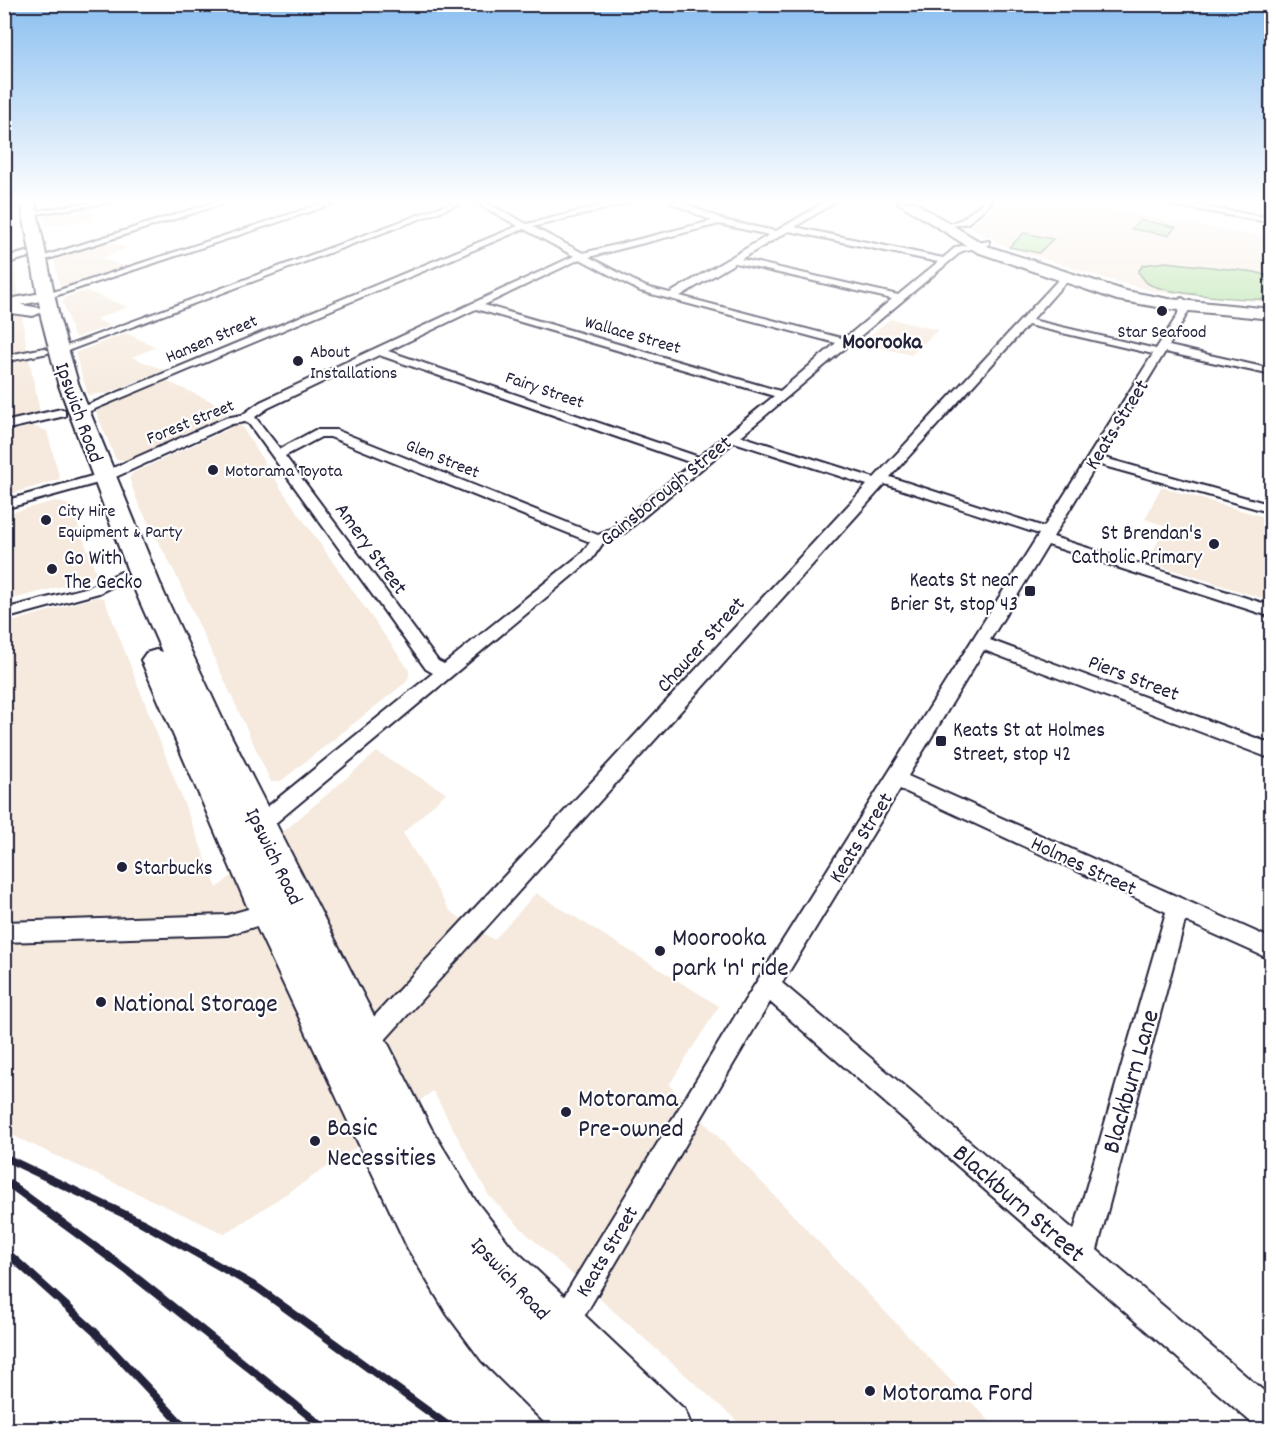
<svg xmlns="http://www.w3.org/2000/svg" width="1276" height="1434" viewBox="0 0 1276 1434" font-family="Dekko,sans-serif">
<style>
.built{fill:#f6eade}
.green{fill:#afdf9f;stroke:#68806d;stroke-width:1.5}
.lines{fill:none;stroke-linecap:round;stroke-linejoin:round}
.street-casing{stroke:#22223b;stroke-width:4}
.secondary-casing{stroke:#22223b;stroke-width:4}
.highway-casing{stroke:#22223b;stroke-width:4}
.street{fill:#fff;fill-rule:evenodd}
.secondary{fill:#fff;fill-rule:evenodd}
.highway{fill:#fff;fill-rule:evenodd}
.rail{stroke:#22223b;stroke-width:8}
.poi-dot{fill:#22223b;stroke:#fff;stroke-width:2}
.labels{text-anchor:middle;stroke-width:4.5;stroke-linejoin:round;paint-order:stroke}
.far-poi-label{font-size:18px;fill:#22223b;stroke:#fff;text-anchor:start}
.far-street-label{font-size:18px;fill:#22223b;stroke:#fff}
.street-label{font-size:21px;fill:#22223b;stroke:#fff}
.poi-label{font-size:21px;fill:#22223b;stroke:#fff;text-anchor:start}
.far-district-label{font-size:22px;font-weight:bold;fill:#22223b;stroke:#fff}
.near-poi-label{font-size:26px;fill:#22223b;stroke:#fff;text-anchor:start}
.near-street-label{font-size:26px;fill:#22223b;stroke:#fff}
</style>
<rect width="100%" height="100%" fill="#fff"/>
<filter id="ink" filterUnits="userSpaceOnUse"><feTurbulence type="fractalNoise" baseFrequency=".0167" numOctaves="2"/><feDisplacementMap in="SourceGraphic" scale="12" xChannelSelector="R" yChannelSelector="G"/><feConvolveMatrix kernelMatrix="1 2 1 2 8 2 1 2 1" color-interpolation-filters="sRGB"/></filter>
<g filter="url(#ink)">
<path class="built" d="M 1001,202 L 1062,202 L 1271,238 L 1271,303 L 1157,292 L 1110,280 L 1005,246 L 970,227 Z
M 90,208 L 95,220 L 46,226 L 43,214 Z
M 108,242 L 127,248 L 101,258 L 126,267 L 60,287 L 54,259 Z
M 14,262 L 19,296 L 5,300 L 5,263 Z
M 86,291 L 128,307 L 96,319 L 110,326 L 77,337 L 74,337 L 63,303 L 66,297 Z
M 5,311 L 22,316 L 27,352 L 5,356 Z
M 890,319 L 938,330 L 911,355 L 861,343 Z
M 126,333 L 156,347 L 132,357 L 164,370 L 108,393 L 88,395 L 75,353 Z
M 29,359 L 40,412 L 5,420 L 5,363 Z
M 164,380 L 233,411 L 126,460 L 116,460 L 96,412 L 103,406 Z
M 240,424 L 282,490 L 409,670 L 409,677 L 405,683 L 281,781 L 271,782 L 175,573 L 138,503 L 129,478 L 133,473 L 229,429 L 233,425 Z
M 33,426 L 47,431 L 60,479 L 5,496 L 5,433 Z
M 1161,487 L 1271,519 L 1271,601 L 1148,562 L 1165,526 L 1145,519 Z
M 55,501 L 70,505 L 96,572 L 90,579 L 5,601 L 5,514 Z
M 96,597 L 104,598 L 217,888 L 377,752 L 446,793 L 403,833 L 450,911 L 494,940 L 536,893 L 719,1006 L 669,1085 L 997,1429 L 746,1429 L 528,1235 L 489,1196 L 433,1091 L 344,1156 L 225,1234 L 5,1132 L 4,627 L 8,623 Z"/>
<path class="green" d="M 1140,220 L 1176,227 L 1168,235 L 1131,229 Z
M 1024,233 L 1053,239 L 1039,253 L 1009,247 Z
M 1166,262 L 1255,272 L 1271,277 L 1271,299 C 1248,300 1166,295 1147,283 C 1144,280 1141,275 1138,272 L 1143,265 Z"/>
<g class="lines">
<g class="street-casing">
<path id="street" d="M 91,202 L 113,202 L 30,215 L 26,213 Z
M 215,202 L 228,202 L 42,261 L 35,259 Z
M 327,202 L 339,202 L 49,298 L 41,296 Z
M 453,202 L 465,202 L 62,353 L 58,354 L 53,351 Z
M 475,202 L 485,202 L 527,224 L 617,202 L 632,202 L 533,227 L 583,253 L 712,221 L 670,202 L 681,202 L 727,221 L 776,231 L 825,202 L 835,202 L 795,227 L 943,258 L 956,247 L 989,241 L 989,245 L 962,251 L 858,338 L 847,343 L 844,349 L 741,436 L 874,478 L 1057,281 L 1066,276 L 1074,278 L 1063,285 L 1032,320 L 1156,349 L 1177,316 L 1179,310 L 1177,301 L 1182,298 L 1187,301 L 1189,310 L 1169,346 L 1272,369 L 1272,375 L 1165,352 L 1101,457 L 1272,505 L 1272,513 L 1097,464 L 1053,537 L 1272,606 L 1272,617 L 1048,545 L 990,640 L 1272,744 L 1272,759 L 984,650 L 908,776 L 1272,939 L 1272,960 L 1185,921 L 1097,1250 L 1272,1398 L 1272,1430 L 1260,1430 L 770,1002 L 572,1337 L 561,1341 L 550,1337 L 546,1326 L 742,1005 L 1039,534 L 885,484 L 375,1051 L 366,1055 L 357,1051 L 354,1043 L 357,1035 L 867,485 L 734,442 L 622,535 L 603,543 L 592,559 L 260,836 L 253,838 L 246,836 L 243,830 L 246,824 L 433,673 L 426,669 L 249,424 L 245,422 L 232,424 L 109,480 L 4,509 L 4,501 L 99,474 L 225,418 L 242,415 L 260,402 L 574,256 L 524,229 L 519,231 L 83,414 L 75,414 L 73,411 L 518,226 ZM 719,224 L 769,235 L 670,293 L 646,287 L 589,257 ZM 789,231 L 938,262 L 898,295 L 741,259 ZM 580,259 L 640,291 L 836,343 L 780,391 L 484,305 ZM 735,263 L 892,299 L 850,334 L 841,338 L 680,296 ZM 476,309 L 774,396 L 699,457 L 388,351 ZM 1028,325 L 1153,354 L 1044,527 L 890,477 ZM 379,355 L 692,463 L 612,529 L 598,535 L 336,430 L 315,430 L 280,449 L 255,417 L 268,408 ZM 321,437 L 330,437 L 590,542 L 582,553 L 444,664 L 438,661 L 285,456 ZM 900,789 L 1166,912 L 1074,1230 L 782,983 Z
M 983,202 L 992,202 L 968,223 L 953,226 L 949,224 L 962,219 Z
M 1155,202 L 1174,202 L 1272,218 L 1272,223 Z
M 26,252 L 29,253 L 29,257 L 4,264 L 4,258 Z
M 44,348 L 49,351 L 48,353 L 4,362 L 4,356 Z
M 61,409 L 65,410 L 65,416 L 4,430 L 4,422 Z
M 121,572 L 129,577 L 126,580 L 99,593 L 4,619 L 4,609 L 89,587 Z
M 269,903 L 277,906 L 280,913 L 277,920 L 227,935 L 4,942 L 4,922 L 227,915 Z"/>
</g>
<g class="secondary-casing">
<path id="secondary" d="M 46,292 L 51,293 L 52,296 L 51,299 L 4,308 L 4,300 Z"/>
</g>
<g class="highway-casing">
<path id="highway" d="M 21,202 L 35,202 L 59,317 L 78,383 L 164,593 L 222,718 L 431,1128 L 475,1200 L 511,1246 L 685,1410 L 693,1430 L 625,1430 L 617,1422 L 620,1430 L 552,1430 L 482,1361 L 447,1314 L 408,1249 L 250,913 L 141,660 L 146,653 L 156,650 L 162,652 L 136,593 L 58,383 L 40,313 L 33,316 L 4,312 L 4,302 L 40,308 Z
M 897,202 L 914,202 L 987,246 L 1126,291 L 1169,299 L 1272,309 L 1272,319 L 1169,309 L 1117,300 L 977,252 Z"/>
</g>
<use href="#street" class="street"/>
<use href="#secondary" class="secondary"/>
<use href="#highway" class="highway"/>
<path class="rail" d="M 4,1157 L 143,1223 L 258,1288 L 454,1430
M 4,1180 L 128,1271 L 327,1430
M 4,1250 L 94,1331 L 187,1430"/>
</g>
</g>
<linearGradient id="sky" x2="0" y2="1"><stop stop-color="#8abff0"/><stop offset="0.5" stop-color="#fff"/><stop offset="1" stop-color="#fff" stop-opacity="0"/></linearGradient>
<rect width="1276" height="403" fill="url(#sky)"/>
<g class="poi-dot">
<circle cx="1162" cy="311" r="6"/>
<circle cx="298" cy="361" r="6"/>
<circle cx="213" cy="470" r="6"/>
<circle cx="46" cy="520" r="6"/>
<circle cx="1214" cy="544" r="6"/>
<circle cx="52" cy="569" r="6"/>
<rect x="1024" y="585" width="12" height="12" rx="3"/>
<rect x="935" y="735" width="12" height="12" rx="3"/>
<circle cx="122" cy="867" r="6"/>
<circle cx="660" cy="951" r="6"/>
<circle cx="101" cy="1002" r="6"/>
<circle cx="566" cy="1112" r="6"/>
<circle cx="315" cy="1141" r="6"/>
<circle cx="870" cy="1391" r="6"/>
</g>
<g class="labels">
<g class="far-poi-label">
<text x="1162" y="337" text-anchor="middle">Star Seafood</text>
<text x="310" y="357">About<tspan x="310" dy="21">Installations</tspan></text>
<text x="225" y="476">Motorama Toyota</text>
<text x="58" y="516">City Hire<tspan x="58" dy="21">Equipment &amp; Party</tspan></text>
</g>
<g class="far-street-label">
<text transform="translate(633 334) rotate(16)" y="6">Wallace Street</text>
<text transform="translate(211 338) rotate(-23)" y="6">Hansen Street</text>
<text transform="translate(545 389) rotate(19)" y="6">Fairy Street</text>
<text transform="translate(190 421) rotate(-22)" y="6">Forest Street</text>
<text transform="translate(443 458) rotate(22)" y="6">Glen Street</text>
</g>
<g class="street-label">
<text transform="translate(80 412) rotate(70)" y="7">Ipswich Road</text>
<text transform="translate(1116 424) rotate(-58)" y="7">Keats Street</text>
<text transform="translate(665 490) rotate(-39)" y="7">Gainsborough Street</text>
<text transform="translate(372 548) rotate(54)" y="7">Amery Street</text>
<text transform="translate(700 644) rotate(-48)" y="7">Chaucer Street</text>
<text transform="translate(1134 677) rotate(21)" y="7">Piers Street</text>
<text transform="translate(860 837) rotate(-58)" y="7">Keats Street</text>
<text transform="translate(275 856) rotate(64)" y="7">Ipswich Road</text>
<text transform="translate(1084 865) rotate(25)" y="7">Holmes Street</text>
<text transform="translate(606 1251) rotate(-59)" y="7">Keats Street</text>
<text transform="translate(511 1278) rotate(47)" y="7">Ipswich Road</text>
</g>
<g class="poi-label">
<text x="1202" y="539" text-anchor="end">St Brendan's<tspan x="1202" dy="24">Catholic Primary</tspan></text>
<text x="64" y="564">Go With<tspan x="64" dy="24">The Gecko</tspan></text>
<text x="1018" y="586" text-anchor="end">Keats St near<tspan x="1018" dy="24">Brier St, stop 43</tspan></text>
<text x="953" y="736">Keats St at Holmes<tspan x="953" dy="24">Street, stop 42</tspan></text>
<text x="134" y="874">Starbucks</text>
</g>
<g class="far-district-label">
<text x="882" y="348">Moorooka</text>
</g>
<g class="near-poi-label">
<text x="672" y="945">Moorooka<tspan x="672" dy="30">park 'n' ride</tspan></text>
<text x="113" y="1011">National Storage</text>
<text x="578" y="1106">Motorama<tspan x="578" dy="30">Pre-owned</tspan></text>
<text x="327" y="1135">Basic<tspan x="327" dy="30">Necessities</tspan></text>
<text x="882" y="1400">Motorama Ford</text>
</g>
<g class="near-street-label">
<text transform="translate(1129 1081) rotate(-74)" y="9">Blackburn Lane</text>
<text transform="translate(1020 1202) rotate(41)" y="9">Blackburn Street</text>
</g>
</g>
<rect width="1276" height="1434" fill="none" stroke="#fff" stroke-width="24"/>
<rect x="12" y="12" width="1252" height="1410" fill="none" stroke="#22223b" stroke-width="2" filter="url(#ink)"/>
</svg>
